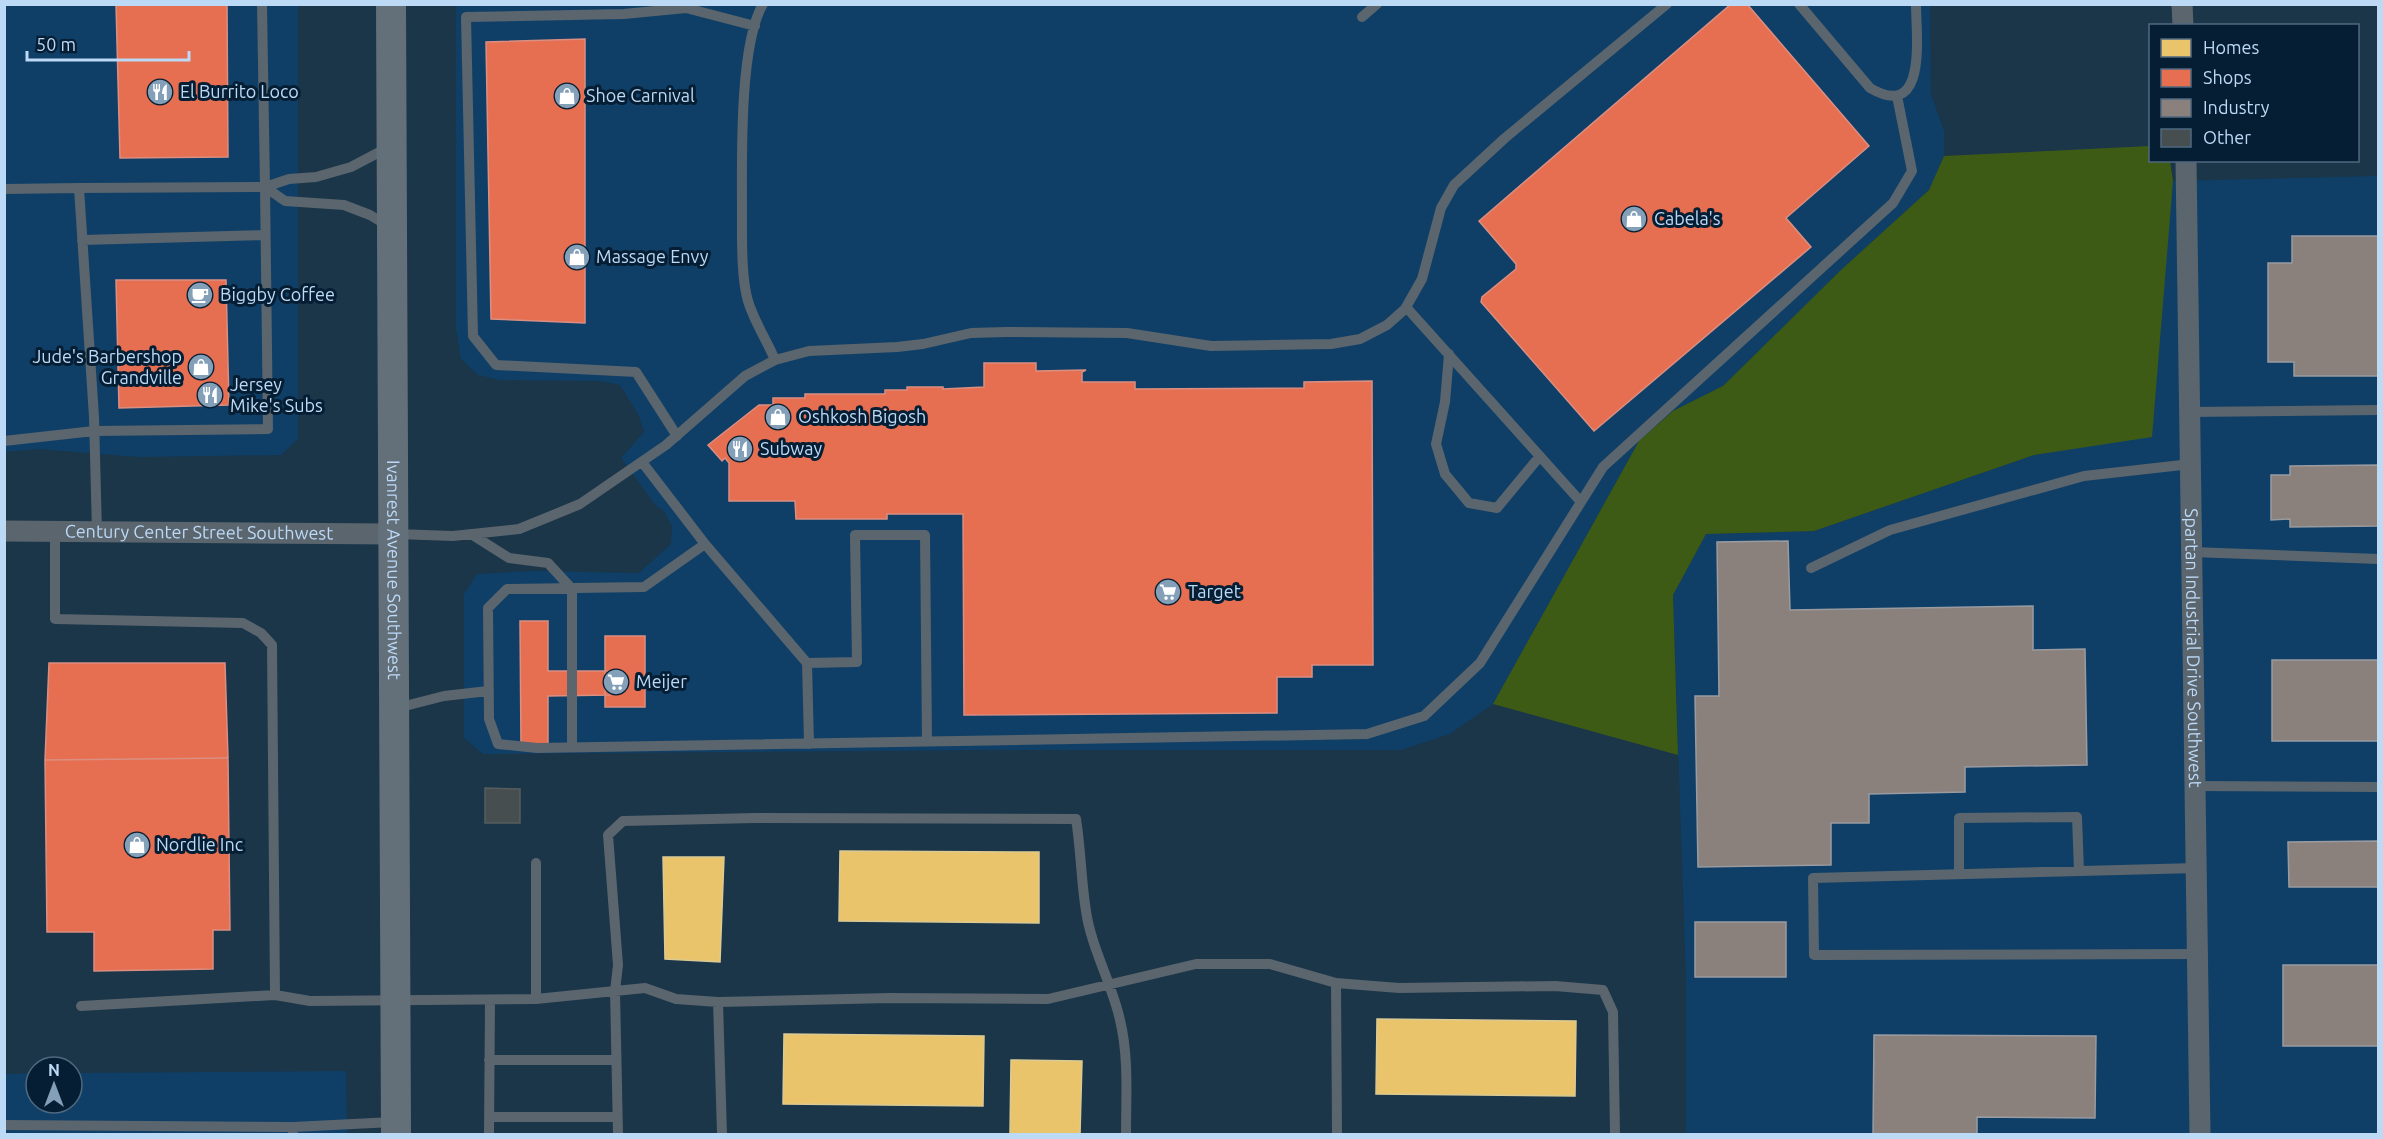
<svg xmlns="http://www.w3.org/2000/svg" width="2383" height="1139" viewBox="0 0 2383 1139" font-family="Ubuntu,sans-serif">
<style>
.built{fill:#0f3f66}
.green{fill:#3e5b16}
.homes{fill:#e9c46a;stroke:#dcca94;stroke-width:1.5}
.shops{fill:#e76f51;stroke:#da8f82;stroke-width:1.5}
.industry{fill:#8a817c;stroke:#999ba1;stroke-width:1.5}
.building{fill:#474e50;stroke:#565d5e;stroke-width:1.5}
.lines{fill:none;stroke-linecap:round;stroke-linejoin:round}
.lane{stroke:#5a656e;stroke-width:10}
.street{stroke:#5a656e;stroke-width:21}
.secondary{stroke:#63707a;stroke-width:30}
.labels{text-anchor:middle;stroke-width:6;stroke-linejoin:round;paint-order:stroke}
.poi-label{font-size:18px;fill:#bcd9f6;stroke:#061e33;text-anchor:start}
.street-label{font-size:18px;fill:#bcd9f6;stroke:#061e33}
</style>
<rect width="100%" height="100%" fill="#1b3549"/>
<path class="built" d="M 475,4 L 1930,5 L 1931,94 L 1944,131 L 1944,156 L 1929,190 L 1841,270 L 1723,386 L 1673,411 L 1639,441 L 1493,704 L 1450,734 L 1401,750 L 986,750 L 483,754 L 464,738 L 464,594 L 477,574 L 534,571 L 639,573 L 671,544 L 672,527 L 664,511 L 657,507 L 621,458 L 644,432 L 639,416 L 620,385 L 601,381 L 499,380 L 478,375 L 461,359 L 456,329 L 456,6 Z
M 5,5 L 298,5 L 298,439 L 281,455 L 138,457 L 38,449 L 5,452 Z
M 2378,176 L 2378,1134 L 1686,1134 L 1686,981 L 1673,595 L 1706,534 L 1814,531 L 2034,455 L 2147,435 L 2173,181 Z
M 346,1071 L 347,1134 L 5,1134 L 4,1074 L 36,1073 L 36,1103 L 72,1103 L 72,1073 Z"/>
<path class="green" d="M 2150,146 L 2150,160 L 2170,161 L 2173,181 L 2152,437 L 2034,455 L 1814,531 L 1706,534 L 1673,595 L 1678,755 L 1493,704 L 1639,441 L 1673,411 L 1723,386 L 1841,270 L 1929,190 L 1944,156 Z"/>
<path class="homes" d="M 840,851 L 1039,852 L 1039,923 L 839,921 Z
M 663,857 L 724,857 L 720,962 L 665,959 Z
M 1377,1019 L 1576,1021 L 1575,1096 L 1376,1094 Z
M 784,1034 L 984,1036 L 983,1106 L 783,1104 Z
M 1011,1060 L 1082,1061 L 1080,1134 L 1010,1134 Z"/>
<path class="shops" d="M 116,4 L 227,4 L 228,157 L 120,158 Z
M 1731,4 L 1747,4 L 1869,146 L 1786,218 L 1811,247 L 1594,431 L 1481,302 L 1482,297 L 1516,269 L 1516,264 L 1479,221 Z
M 585,39 L 585,323 L 491,319 L 486,42 Z
M 116,280 L 226,280 L 229,405 L 119,408 Z
M 984,363 L 1036,363 L 1036,371 L 1086,370 L 1082,372 L 1082,382 L 1135,382 L 1135,389 L 1304,388 L 1304,382 L 1372,381 L 1373,665 L 1312,665 L 1312,677 L 1277,677 L 1277,713 L 964,715 L 963,514 L 887,514 L 887,519 L 796,519 L 795,501 L 729,501 L 729,463 L 725,458 L 722,461 L 708,445 L 759,405 L 773,405 L 773,398 L 805,398 L 805,394 L 885,394 L 885,390 L 907,390 L 907,387 L 943,387 L 943,389 L 984,387 Z
M 520,621 L 548,621 L 548,671 L 610,671 L 610,695 L 548,696 L 548,745 L 521,745 Z
M 605,636 L 645,636 L 645,707 L 605,707 Z
M 49,663 L 225,663 L 228,758 L 45,760 Z
M 228,758 L 230,930 L 213,930 L 213,969 L 94,971 L 94,932 L 47,932 L 45,760 Z"/>
<path class="industry" d="M 2292,236 L 2378,236 L 2378,376 L 2294,376 L 2294,362 L 2268,362 L 2268,263 L 2292,263 Z
M 2378,465 L 2378,526 L 2290,527 L 2290,519 L 2271,520 L 2271,475 L 2290,475 L 2290,466 Z
M 1788,541 L 1790,610 L 2033,606 L 2033,650 L 2085,649 L 2087,765 L 1965,767 L 1965,792 L 1869,794 L 1869,823 L 1831,823 L 1831,865 L 1698,867 L 1695,696 L 1719,696 L 1717,542 Z
M 2272,660 L 2378,660 L 2378,741 L 2272,741 Z
M 2378,841 L 2378,887 L 2289,887 L 2288,842 Z
M 1695,922 L 1786,922 L 1786,977 L 1695,977 Z
M 2283,965 L 2378,965 L 2378,1046 L 2283,1046 Z
M 1874,1035 L 2096,1036 L 2095,1118 L 1977,1117 L 1977,1134 L 1873,1134 Z"/>
<path class="building" d="M 485,788 L 520,789 L 520,823 L 485,823 Z"/>
<g class="lines">
<path class="lane" d="M 262,4 L 265,187
M 763,4 C 739,45 742,160 742,209 C 742,235 741,278 748,301 C 754,321 767,341 775,360
M 1799,4 L 1870,88 C 1928,122 1916,36 1916,4
M 1362,17 L 1377,4
M 265,187 L 285,201 L 344,205 L 370,215 L 390,227
M 265,187 L 289,179 L 316,177 L 351,167 L 389,147
M 4,189 L 79,188 L 94,417 L 97,532
M 82,240 L 265,235
M 1406,307 L 1581,502
M 1449,354 L 1445,402 L 1436,444 L 1445,474 L 1469,503 L 1497,508 L 1540,456
M 2190,412 L 2378,410
M 677,436 L 636,372 L 496,365 L 473,336 L 466,17 L 624,14 L 686,8 L 755,26
M 4,441 L 94,431 L 268,429 L 265,187 L 79,188
M 642,462 L 705,544 L 644,587 L 507,589 L 488,608 L 489,719 L 498,744 L 537,748 L 1367,734 L 1424,716 L 1480,663 L 1603,467 L 1893,203 L 1912,171 L 1897,96
M 55,531 L 55,619 L 243,623 L 261,633 L 272,645 L 275,995 L 310,1001 L 536,999 L 615,991 L 618,1134
M 396,534 L 453,536 L 519,529 L 580,504 L 666,445 L 745,376 L 775,360 L 809,351 L 897,347 L 923,344 L 971,333 L 1006,332 L 1127,333 L 1211,346 L 1331,344 L 1360,339 L 1387,325 L 1405,309 L 1422,279 L 1441,208 L 1454,185 L 1505,138 L 1667,4
M 471,534 L 509,558 L 548,563 L 572,589 L 572,747
M 705,544 L 807,663 L 857,662 L 855,535 L 925,535 L 927,741
M 2192,552 L 2378,559
M 1811,568 L 1890,530 L 2084,476 L 2191,464
M 807,663 L 809,744
M 397,708 L 444,696 L 488,691
M 2195,786 L 2378,787
M 2197,868 L 1813,878 L 1814,955 L 2198,954
M 1959,874 L 1959,818 L 2077,817 L 2079,871
M 1336,983 L 1337,1134
M 536,999 L 536,863
M 718,1002 L 722,1134
M 81,1006 L 275,995
M 489,1060 L 615,1060
M 489,1117 L 617,1117
M 4,1125 L 293,1127
M 293,1134 L 293,1127 L 393,1122
M 489,1134 L 490,1000
M 1126,1134 C 1126,1097 1129,1057 1120,1020 C 1112,984 1091,947 1086,911 C 1081,880 1081,850 1076,819 L 756,818 L 623,821 L 608,835 L 618,965 L 615,991 L 645,988 L 676,999 L 718,1002 L 889,998 L 1048,999 L 1196,964 L 1270,964 L 1336,983 L 1399,988 L 1555,986 L 1603,990 L 1613,1012 L 1615,1134"/>
<g class="street">
<path d="M 2182,4 L 2183,26"/>
<path id="s1" d="M 2186,160 L 2200,1134"/>
<path id="s2" d="M 4,531 L 392,534"/>
</g>
<path class="secondary" id="s3" d="M 391,4 L 396,1134"/>
</g>
<defs>
<g id="restaurant-disc" transform="scale(1.35)"><circle r="9.5" fill="#84a0b9" stroke="#061e33"/><path d="M-5-6h1v4h1v-4h1v4h1v-4h1v5L-1.5 .5V6h-2V.5L-5-1ZM5-6V6H3V1.5H1.5Q1.5-4 5-6Z" fill="#fff"/></g>
<g id="shop-disc" transform="scale(1.35)"><circle r="9.5" fill="#84a0b9" stroke="#061e33"/><path d="M-5-2.5h2.3a2.7 3.5 0 0 1 5.4 0H5L5.5 6h-11ZM-1.5-2.5h3a1.5 2.3 0 0 0-3 0Z" fill="#fff"/></g>
<g id="cafe-disc" transform="scale(1.35)"><circle r="9.5" fill="#84a0b9" stroke="#061e33"/><path d="M-5.5-4.5H6V0H3Q3 3.5 0 3.5H-2.5Q-5.5 3.5-5.5 0ZM3-3.2v2h1.7v-2ZM-6 4.5H4V6H-6Z" fill="#fff"/></g>
<g id="supermarket-disc" transform="scale(1.35)"><circle r="9.5" fill="#84a0b9" stroke="#061e33"/><path d="M-6-5.5h2.5l.6 2H6L4.5 2H-2.5L-4.4-4H-6ZM-1.5 3.2a1.3 1.3 0 1 0 .1 0ZM3 3.2a1.3 1.3 0 1 0 .1 0Z" fill="#fff"/></g>
</defs>
<g fill-rule="evenodd">
<use href="#restaurant-disc" x="160" y="92"/>
<use href="#shop-disc" x="567" y="96"/>
<use href="#shop-disc" x="1634" y="219"/>
<use href="#shop-disc" x="577" y="257"/>
<use href="#cafe-disc" x="200" y="295"/>
<use href="#shop-disc" x="201" y="367"/>
<use href="#restaurant-disc" x="210" y="395"/>
<use href="#shop-disc" x="778" y="417"/>
<use href="#restaurant-disc" x="740" y="449"/>
<use href="#supermarket-disc" x="1168" y="592"/>
<use href="#supermarket-disc" x="616" y="682"/>
<use href="#shop-disc" x="137" y="845"/>
</g>
<g class="labels">
<g class="poi-label">
<text x="180" y="98">El Burrito Loco</text>
<text x="586" y="102">Shoe Carnival</text>
<text x="1654" y="225">Cabela's</text>
<text x="596" y="263">Massage Envy</text>
<text x="220" y="301">Biggby Coffee</text>
<text x="182" y="363" text-anchor="end">Jude's Barbershop<tspan x="182" dy="21">Grandville</tspan></text>
<text x="230" y="391">Jersey<tspan x="230" dy="21">Mike's Subs</tspan></text>
<text x="798" y="423">Oshkosh Bigosh</text>
<text x="760" y="455">Subway</text>
<text x="1188" y="598">Target</text>
<text x="636" y="688">Meijer</text>
<text x="156" y="851">Nordlie Inc</text>
</g>
<g class="street-label">
<text dy="6" stroke="none"><textPath href="#s2" startOffset="195">Century Center Street Southwest</textPath></text>
<text dy="6" stroke="none"><textPath href="#s3" startOffset="566">Ivanrest Avenue Southwest</textPath></text>
<text dy="6" stroke="none"><textPath href="#s1" startOffset="488">Spartan Industrial Drive Southwest</textPath></text>
</g>
</g>
<rect width="2383" height="1139" fill="none" stroke="#bcd9f6" stroke-width="12"/>
<rect x="2149" y="24" width="210" height="138" fill="#061e33" stroke="#4f6981" stroke-width="1.5"/>
<rect x="2161" y="39" width="30" height="18" fill="#e9c46a" stroke="#4f6981" stroke-width="1.5"/>
<text x="2203" y="54" font-size="18" fill="#bcd9f6">Homes</text>
<rect x="2161" y="69" width="30" height="18" fill="#e76f51" stroke="#4f6981" stroke-width="1.5"/>
<text x="2203" y="84" font-size="18" fill="#bcd9f6">Shops</text>
<rect x="2161" y="99" width="30" height="18" fill="#8a817c" stroke="#4f6981" stroke-width="1.5"/>
<text x="2203" y="114" font-size="18" fill="#bcd9f6">Industry</text>
<rect x="2161" y="129" width="30" height="18" fill="#474e50" stroke="#4f6981" stroke-width="1.5"/>
<text x="2203" y="144" font-size="18" fill="#bcd9f6">Other</text>
<g transform="translate(54 1085)"><circle r="28" fill="#061e33" stroke="#4f6981" stroke-width="1.5"/>
<path d="M0-4.5L10 22L0 15L-10 22Z" fill="#84a0b9"/>
<text y="-9" font-size="16" font-weight="bold" text-anchor="middle" fill="#bcd9f6">N</text>
</g>
<path d="M27 51v9h162v-9" fill="none" stroke="#bcd9f6" stroke-width="3"/>
<text x="36" y="51" font-size="18" fill="#bcd9f6" stroke="#061e33" stroke-width="4.5" paint-order="stroke">50 m</text>
</svg>
